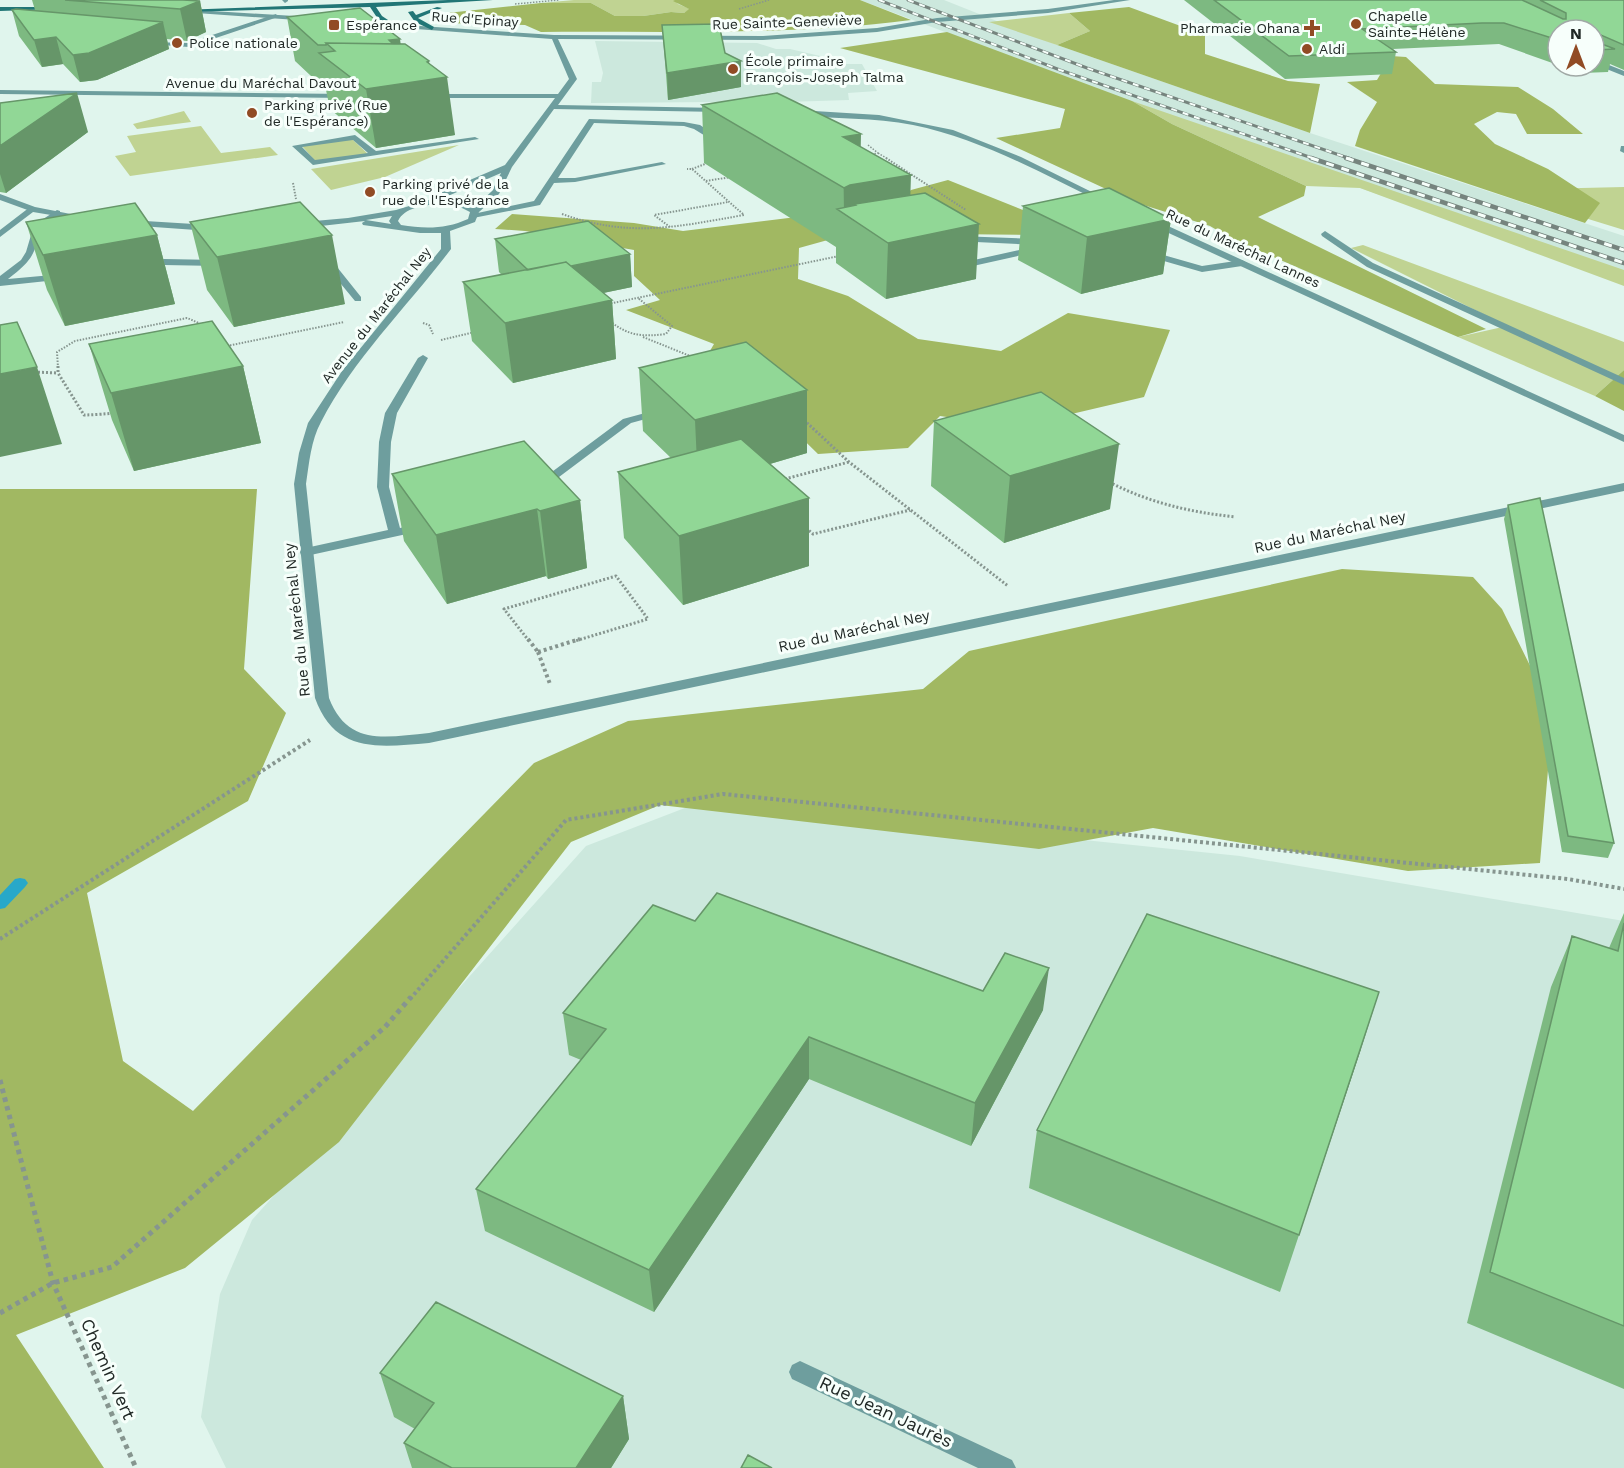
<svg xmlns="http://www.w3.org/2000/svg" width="1624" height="1468" viewBox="0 0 1624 1468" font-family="'Work Sans',sans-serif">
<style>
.built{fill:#cce8dd}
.green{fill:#c0d392}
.forest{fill:#a1b862}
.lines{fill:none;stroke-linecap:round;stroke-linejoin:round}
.stream{fill:#28a8c9;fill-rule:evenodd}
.path-far4{stroke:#86958f;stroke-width:1.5;stroke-dasharray:1.5 1.5;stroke-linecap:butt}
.path-far3{stroke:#86958f;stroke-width:2;stroke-dasharray:1.5 1.5;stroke-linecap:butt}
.path-far2{stroke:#86958f;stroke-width:3;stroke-dasharray:2 2;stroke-linecap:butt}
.path-far1{stroke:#86958f;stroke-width:4;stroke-dasharray:3 3;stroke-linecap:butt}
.path{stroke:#86958f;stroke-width:5;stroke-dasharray:4.5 4.5;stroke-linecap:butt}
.service{fill:#6e9e9e;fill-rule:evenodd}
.minor{fill:#6e9e9e;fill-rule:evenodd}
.secondary{fill:#217676;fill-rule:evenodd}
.rail-far1-casing{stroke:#76847e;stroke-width:3}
.rail-casing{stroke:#76847e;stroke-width:4.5}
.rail-far1{stroke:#f7fffb;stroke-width:2;stroke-dasharray:6;stroke-linecap:butt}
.rail{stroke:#f7fffb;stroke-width:3;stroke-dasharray:8;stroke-linecap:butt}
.wall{fill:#7db981}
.shaded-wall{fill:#669669}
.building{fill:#91d796;stroke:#669669;stroke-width:1.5}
.poi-dot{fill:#914b24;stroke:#f7fffb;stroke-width:2}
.labels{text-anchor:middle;stroke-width:6;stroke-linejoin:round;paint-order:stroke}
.far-poi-label{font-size:14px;fill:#212926;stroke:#f7fffb;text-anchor:start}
.far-street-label{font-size:14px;fill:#212926;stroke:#f7fffb}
.street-label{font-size:15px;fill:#212926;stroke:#f7fffb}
.near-street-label{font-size:18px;fill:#212926;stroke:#f7fffb}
</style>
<rect width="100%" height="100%" fill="#e0f5ed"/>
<path class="built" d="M 860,0 L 944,0 L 1057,45 L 1310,133 L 1624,236 L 1624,281 L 1360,188 Z
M 595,41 L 757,43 L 776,49 L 790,49 L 833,59 L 833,64 L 862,64 L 877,91 L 848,93 L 849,100 L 717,104 L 714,102 L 591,103 L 592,82 L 601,82 L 603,73 Z
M 703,801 L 1240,856 L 1624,921 L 1624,1468 L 226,1468 L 201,1417 L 220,1294 L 252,1220 L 586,846 Z"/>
<path class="green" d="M 574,0 L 675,0 L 678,4 L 690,9 L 684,13 L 671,12 L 643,16 L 615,16 L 591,3 L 541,3 Z
M 1069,13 L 1090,31 L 1057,45 L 989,22 Z
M 1132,101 L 1624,270 L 1624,286 L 1360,188 L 1306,186 L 1172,124 Z
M 184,111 L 191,122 L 137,129 L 133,124 Z
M 201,126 L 221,153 L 270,147 L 278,155 L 130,176 L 115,156 L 136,152 L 127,136 Z
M 352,139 L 368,154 L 316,162 L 302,146 Z
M 459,145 L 385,177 L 331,190 L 311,169 Z
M 1624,187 L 1624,230 L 1559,210 L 1539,189 Z
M 1363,245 L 1624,342 L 1624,370 L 1595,396 L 1458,337 L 1507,326 L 1351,248 Z"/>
<path class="forest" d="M 675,0 L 860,0 L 911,20 C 788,36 665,31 541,32 L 525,25 L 443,23 L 440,18 L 447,13 L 541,3 L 591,3 L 615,16 L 643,16 L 671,12 L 684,13 L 689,9 L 673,1 Z
M 1129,7 L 1205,35 L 1205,54 L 1288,81 L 1320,84 L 1310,133 L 1057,45 L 1090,31 L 1069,13 Z
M 947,32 L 1132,101 L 1172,124 L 1306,186 L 1304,196 L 1258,217 L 1486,329 L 1458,337 L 1232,239 L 1210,226 L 1134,202 L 996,138 L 1060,128 L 1065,109 L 840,48 Z
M 1391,56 L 1406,57 L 1435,84 L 1518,87 L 1553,109 L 1583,134 L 1527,134 L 1516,114 L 1497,112 L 1474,124 L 1495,144 L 1548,169 L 1600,203 L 1585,223 L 1355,146 L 1360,130 L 1377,102 L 1347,82 L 1377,80 Z
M 948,180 L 1033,214 L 1040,235 L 853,233 L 799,248 L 798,279 L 848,296 L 918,339 L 1001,351 L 1068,313 L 1170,330 L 1144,397 L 1016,427 L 940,416 L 908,448 L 818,454 L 771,408 L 691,383 L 714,344 L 626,310 L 660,300 L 634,276 L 634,250 L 525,231 L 495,229 L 512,214 L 634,223 L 683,231 L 894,205 L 911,190 Z
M 1624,370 L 1624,411 L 1595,396 Z
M 0,489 L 257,489 L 244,669 L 286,713 L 248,801 L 87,893 L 123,1061 L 193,1111 L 534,763 L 628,721 L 923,689 L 969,651 L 1342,569 L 1473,577 L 1502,609 L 1553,712 L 1540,863 L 1408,871 L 1153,828 L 1039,849 L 660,805 L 571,842 L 339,1142 L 185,1268 L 16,1335 L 104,1468 L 0,1468 Z"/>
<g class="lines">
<path class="stream" d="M 20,878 L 25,879 L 28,883 L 25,887 L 5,908 L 0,909 L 0,895 L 15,879 Z"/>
<path class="path-far4" d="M 515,4 L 559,0
M 739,9 L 769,0
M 868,145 L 878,153 L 869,155
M 878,153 L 888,159"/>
<path class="path-far3" d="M 886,158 L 966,210
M 692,169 L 705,164
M 706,181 L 731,177
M 293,183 L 296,199
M 562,214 C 630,238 676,227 744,215 L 692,169 L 687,169
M 670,227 L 654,215 L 728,202
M 608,304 L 839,256
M 610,321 C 628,336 643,337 666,334 L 672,326 L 638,298
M 423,323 L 429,325 L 433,334
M 643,337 L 695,358
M 441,340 L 475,332
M 227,346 L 344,322
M 58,368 L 57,352 L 75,341 L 187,318 C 211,327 224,341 235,364 L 232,368"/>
<path class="path-far2" d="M 58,366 L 58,373 L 84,415 C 128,414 205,403 233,366
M 34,372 L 58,373
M 804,420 L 849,462 L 1008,586
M 781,480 L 849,462
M 1109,482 C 1150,503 1190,512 1235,517
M 806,528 L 813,534 L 910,510
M 529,641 L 504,609 L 616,576 L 648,619 L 575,641"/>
<path class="path-far1" d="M 528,639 L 538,652
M 538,652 L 550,684
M 538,652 L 580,639
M 0,939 L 310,740
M 410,999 L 566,820 L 723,794 L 1568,879 L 1624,889"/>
<path class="path" d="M 0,1080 L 53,1283 L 136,1468
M 0,1313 L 53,1283 L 112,1267 L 385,1027 L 411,997"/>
<path class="service" d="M 282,0 L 288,0 L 288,1 L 285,3 Z
M 276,14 L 278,17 L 189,47 L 147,44 L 150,42 L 188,43 Z
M 1594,59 L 1624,71 L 1624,76 L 1594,64 Z
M 589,119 L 684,122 L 700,125 L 722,140 L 715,142 L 694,129 L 684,126 L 594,123 L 558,178 L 575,178 L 662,162 L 666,164 L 575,182 L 554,183 L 540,205 L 473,218 L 473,214 L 534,201 Z
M 355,135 L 376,151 L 475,137 L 479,139 L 313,165 L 292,146 ZM 353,140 L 368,153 L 315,160 L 302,147 Z
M 1621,146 L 1624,146 L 1624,153 L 1620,151 Z
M 30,207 L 37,209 L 0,237 L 0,230 Z
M 57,210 L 60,211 L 60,215 L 41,228 C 34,257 31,261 8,279 L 63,274 L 68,277 L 66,279 L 0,286 L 0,276 L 21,260 L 26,252 L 34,225 Z
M 1325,231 L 1373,263 L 1624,378 L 1624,385 L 1367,267 L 1322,236 L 1321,234 Z
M 958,236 L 1039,239 L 1044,242 L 1039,245 L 955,241 L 953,239 Z
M 1037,246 L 1040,247 L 1040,251 L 973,266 L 954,256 L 959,253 L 974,260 Z
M 1146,250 L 1202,266 L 1242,260 L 1247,263 L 1242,266 L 1202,272 L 1143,255 L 1143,251 Z
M 164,259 L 218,260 L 223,263 L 218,266 L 164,265 L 144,269 L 139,266 Z
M 323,262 L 333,262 L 361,297 L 361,301 L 355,301 L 327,267 L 323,266 Z
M 423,355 L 428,358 L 397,413 L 391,442 L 389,487 L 400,528 L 421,523 L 427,527 L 425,530 L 306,556 L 301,555 L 300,552 L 301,549 L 388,530 L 377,487 L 379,442 L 385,413 L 418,358 Z
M 660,409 L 664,410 L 664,414 L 631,423 L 543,489 L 539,490 L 533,486 L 623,419 Z"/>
<path class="minor" d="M 1114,0 L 1130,0 L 1048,13 L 937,22 L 877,32 L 763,40 L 558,39 L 577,79 L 558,105 L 720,108 L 724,110 L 720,112 L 554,109 L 512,167 L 499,194 L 479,212 L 475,222 L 450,231 L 451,249 C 408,306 354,358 321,422 C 311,440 309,464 306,484 L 329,698 C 348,747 386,737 429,733 L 1624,483 L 1624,491 L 429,743 C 379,747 335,754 315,698 L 294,484 L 299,453 L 308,423 L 342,371 L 441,249 L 441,233 L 420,233 L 363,225 L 362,223 L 365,221 L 303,228 L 299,225 L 303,222 L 348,218 L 396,210 L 429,200 L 430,197 L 505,165 L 555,98 L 429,98 L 426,94 L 558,94 L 569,79 L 552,39 L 362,25 L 360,22 L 554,35 L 763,36 L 877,28 L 937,18 L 1048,9 ZM 501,173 L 492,191 L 475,207 L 458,200 L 441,199 ZM 437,204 L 456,205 L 470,212 L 468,219 C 446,229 425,229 401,225 L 398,221 C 405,207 423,206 437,204 ZM 392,216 L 389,221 L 391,224 L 366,220 Z
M 180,9 L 311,17 L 314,19 L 311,21 L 182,12 Z
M 0,90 L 348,94 L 352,96 L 348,98 L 0,94 Z
M 798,110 L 879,115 L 953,130 L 1021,157 L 1110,201 L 1103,203 C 1041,173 981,139 913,125 C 874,117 834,120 795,114 L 795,110 Z
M 0,194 L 35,207 L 91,218 L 87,221 L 33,212 L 0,200 Z
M 129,220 L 210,225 L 214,228 L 210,231 L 126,225 L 125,223 Z
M 1149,220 L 1155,220 L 1624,435 L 1624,442 L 1149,224 Z
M 800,1361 L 1012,1460 L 1016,1468 L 978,1468 L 792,1379 L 789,1372 L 792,1365 Z"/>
<path class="secondary" d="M 448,0 L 493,0 L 376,7 L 382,16 L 394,24 L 392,27 L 378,19 L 370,7 L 183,12 L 180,10 Z
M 0,7 L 54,7 L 57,9 L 0,11 Z
M 437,7 L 442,8 L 418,18 L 434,27 L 432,30 L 415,22 L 408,12 L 413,11 L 416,15 Z"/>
<g class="rail-far1-casing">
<path id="rail-far1" d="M 879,0 L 1060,70 L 1315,159
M 908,0 L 1087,68 L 1351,159"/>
</g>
<g class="rail-casing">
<path id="rail" d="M 1311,158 L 1624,263
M 1346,158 L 1624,250"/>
</g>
<use href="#rail-far1" class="rail-far1"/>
<use href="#rail" class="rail"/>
</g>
<path class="wall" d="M 32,0 L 183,0 L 200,1 L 206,32 L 187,41 L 167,39 L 169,49 L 97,80 L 80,82 L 63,64 L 42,67 L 19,36 L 12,10 L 35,10 Z
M 1184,0 L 1624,0 L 1624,70 L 1610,64 L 1608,72 L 1582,73 L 1561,66 L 1594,66 L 1594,30 L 1558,30 L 1558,65 L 1499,44 L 1393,49 L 1396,52 L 1392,74 L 1285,79 Z
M 287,17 L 400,44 L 429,63 L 455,135 L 376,148 L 330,109 L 326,90 L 295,61 Z
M 662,25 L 741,61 L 741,87 L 668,100 Z
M 0,103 L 88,132 L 6,193 L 0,192 Z
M 702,105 L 861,147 L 911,195 L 976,279 L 886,299 L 836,263 L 836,247 L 704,163 Z
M 1023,206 L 1171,219 L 1163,274 L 1081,294 L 1018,260 Z
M 26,222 L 157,235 L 175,304 L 65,326 L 47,290 Z
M 190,222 L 345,304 L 234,327 L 207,290 Z
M 495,239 L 630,254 L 632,287 L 603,293 L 612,300 L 616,359 L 513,383 L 472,341 L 463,282 L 502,275 L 499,272 Z
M 89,344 L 243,366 L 261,443 L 134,471 L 112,420 Z
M 639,368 L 807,453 L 770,464 L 809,498 L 809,566 L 683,605 L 624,538 L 618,472 L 671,458 L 643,431 Z
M 934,421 L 1110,509 L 1004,543 L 931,486 Z
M 392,474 L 580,500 L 587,568 L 548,579 L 546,576 L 447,604 L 404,541 Z
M 1508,505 L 1614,843 L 1608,858 L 1562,852 L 1504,519 Z
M 1624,913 L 1624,1389 L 1467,1323 L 1551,987 L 1572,936 L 1609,948 Z
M 695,921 L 983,991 L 1043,1010 L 971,1146 L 809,1079 L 654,1312 L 485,1231 L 476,1189 L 581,1060 L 569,1055 L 563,1013 Z
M 1361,1049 L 1280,1292 L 1029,1188 L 1037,1130 Z
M 380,1373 L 623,1396 L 629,1439 L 611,1468 L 412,1468 L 404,1443 L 415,1429 L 394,1417 Z"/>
<path class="shaded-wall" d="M 200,1 L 206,32 L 187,41 L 180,9 Z
M 163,22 L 169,49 L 97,80 L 80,82 L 73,55 Z
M 56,37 L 63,64 L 42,67 L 34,40 Z
M 400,39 L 406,83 L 427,62 L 429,61 L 431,79 L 447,77 L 455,135 L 376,148 L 366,89 L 389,40 Z
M 741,61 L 741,87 L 668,100 L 667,73 Z
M 77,93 L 88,132 L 6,193 L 0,174 L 0,146 Z
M 861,134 L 860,183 L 911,175 L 909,238 L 979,224 L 976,279 L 886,299 L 888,243 L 856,205 L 855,204 L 854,221 L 844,214 L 843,137 Z
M 1171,219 L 1163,274 L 1081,294 L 1087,237 Z
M 157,235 L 175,304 L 65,326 L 43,255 Z
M 332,235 L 345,304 L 234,327 L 217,257 Z
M 630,254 L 632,287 L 536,307 L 533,274 Z
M 612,300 L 616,359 L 513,383 L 505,323 Z
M 243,366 L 261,443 L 134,471 L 111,393 Z
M 37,367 L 62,444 L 0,457 L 0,374 Z
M 807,390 L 807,453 L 698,485 L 695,420 Z
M 1119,444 L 1110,509 L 1004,543 L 1010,476 Z
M 809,498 L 809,566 L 683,605 L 679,536 Z
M 580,500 L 587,568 L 548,579 L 540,511 Z
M 537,509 L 546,576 L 447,604 L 436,535 Z
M 1049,968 L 1043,1010 L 971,1146 L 975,1103 Z
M 1379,992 L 1361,1049 L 1280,1292 L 1299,1235 Z
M 809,1037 L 809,1079 L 654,1312 L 649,1270 Z
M 623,1396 L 629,1439 L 611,1468 L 576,1468 Z"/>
<path class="building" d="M 65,0 L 183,0 L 200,1 L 180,9 Z
M 1214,0 L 1522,0 L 1563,19 L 1566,19 L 1566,13 L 1540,0 L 1624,0 L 1624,45 L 1601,35 L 1598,37 L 1599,43 L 1615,49 L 1594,50 L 1594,30 L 1558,30 L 1558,40 L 1504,23 L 1482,23 L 1362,29 L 1396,52 L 1289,56 Z
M 360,8 L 400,39 L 389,40 L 393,44 L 326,43 L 326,45 L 318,45 L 287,17 Z
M 16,9 L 163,22 L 89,53 L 73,55 L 56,37 L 34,40 L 12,10 Z
M 719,24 L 725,53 L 741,61 L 667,73 L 662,25 Z
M 326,43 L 405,44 L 429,61 L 427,62 L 447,77 L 366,89 L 319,53 L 335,51 Z
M 77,93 L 0,146 L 0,103 Z
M 777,93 L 861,134 L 843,137 L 911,175 L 850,185 L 844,188 L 702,105 Z
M 1109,188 L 1171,219 L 1087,237 L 1023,206 Z
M 925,193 L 979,224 L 888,243 L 837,209 L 856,205 L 855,204 Z
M 300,202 L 332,235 L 217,257 L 190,222 Z
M 135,203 L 157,235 L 43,255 L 26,222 Z
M 588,221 L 630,254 L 571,266 L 566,262 L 528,270 L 495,239 Z
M 566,262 L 612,300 L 505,323 L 463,282 Z
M 212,321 L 243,366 L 111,393 L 89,344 Z
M 17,322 L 37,367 L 0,374 L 0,325 Z
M 746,342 L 807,390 L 695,420 L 639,368 Z
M 1041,392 L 1119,444 L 1010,476 L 934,421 Z
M 741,439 L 809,498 L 679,536 L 618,472 Z
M 524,441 L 580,500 L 540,511 L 537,509 L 436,535 L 392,474 Z
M 1540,498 L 1614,843 L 1568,836 L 1508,505 Z
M 717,893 L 983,991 L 1005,953 L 1049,968 L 975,1103 L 809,1037 L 649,1270 L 476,1189 L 606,1029 L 563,1013 L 653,905 L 695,921 Z
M 1147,914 L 1379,992 L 1299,1235 L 1037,1130 Z
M 1624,923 L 1624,1326 L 1490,1272 L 1572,936 L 1618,951 Z
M 436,1302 L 623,1396 L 576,1468 L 452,1468 L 404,1443 L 434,1403 L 380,1373 Z
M 748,1455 L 772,1468 L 741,1468 Z"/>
<g class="poi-dot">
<circle cx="1356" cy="24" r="6"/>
<rect x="328" y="19" width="12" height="12" rx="3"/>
<path d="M1309 19h6v6h6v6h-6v6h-6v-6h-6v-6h6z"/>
<circle cx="177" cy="43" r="6"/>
<circle cx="1307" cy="49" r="6"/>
<circle cx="733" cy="69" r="6"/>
<circle cx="252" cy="113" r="6"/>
<circle cx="370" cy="192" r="6"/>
</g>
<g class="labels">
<g class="far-poi-label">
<text x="1368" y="21">Chapelle<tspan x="1368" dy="16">Sainte-Hélène</tspan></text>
<text x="346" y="30">Espérance</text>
<text x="1300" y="33" text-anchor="end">Pharmacie Ohana</text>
<text x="189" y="48">Police nationale</text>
<text x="1319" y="54">Aldi</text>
<text x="745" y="66">École primaire<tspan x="745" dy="16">François-Joseph Talma</tspan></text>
<text x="264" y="110">Parking privé (Rue<tspan x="264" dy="16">de l'Espérance)</tspan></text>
<text x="382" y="189">Parking privé de la<tspan x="382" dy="16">rue de l'Espérance</tspan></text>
</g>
<g class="far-street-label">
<text transform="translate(475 19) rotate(4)" y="5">Rue d'Epinay</text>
<text transform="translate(787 22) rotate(-2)" y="5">Rue Sainte-Geneviève</text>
<text x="261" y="88">Avenue du Maréchal Davout</text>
<text transform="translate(1243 248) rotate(25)" y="5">Rue du Maréchal Lannes</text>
<text transform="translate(376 315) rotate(-52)" y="5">Avenue du Maréchal Ney</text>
</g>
<g class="street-label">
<text transform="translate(1330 532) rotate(-12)" y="5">Rue du Maréchal Ney</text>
<text transform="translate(297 620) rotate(-96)" y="5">Rue du Maréchal Ney</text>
<text transform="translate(854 631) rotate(-12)" y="5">Rue du Maréchal Ney</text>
</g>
<g class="near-street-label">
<text transform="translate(108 1369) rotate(66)" y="6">Chemin Vert</text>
<text transform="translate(886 1412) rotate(25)" y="6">Rue Jean Jaurès</text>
</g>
</g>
<g transform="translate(1576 48)"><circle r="28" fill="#f7fffb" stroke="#a1a9a6" stroke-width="1.5"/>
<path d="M0-4.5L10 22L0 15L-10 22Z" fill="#914b24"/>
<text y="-9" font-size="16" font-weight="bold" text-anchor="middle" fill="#212926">N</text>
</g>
</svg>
